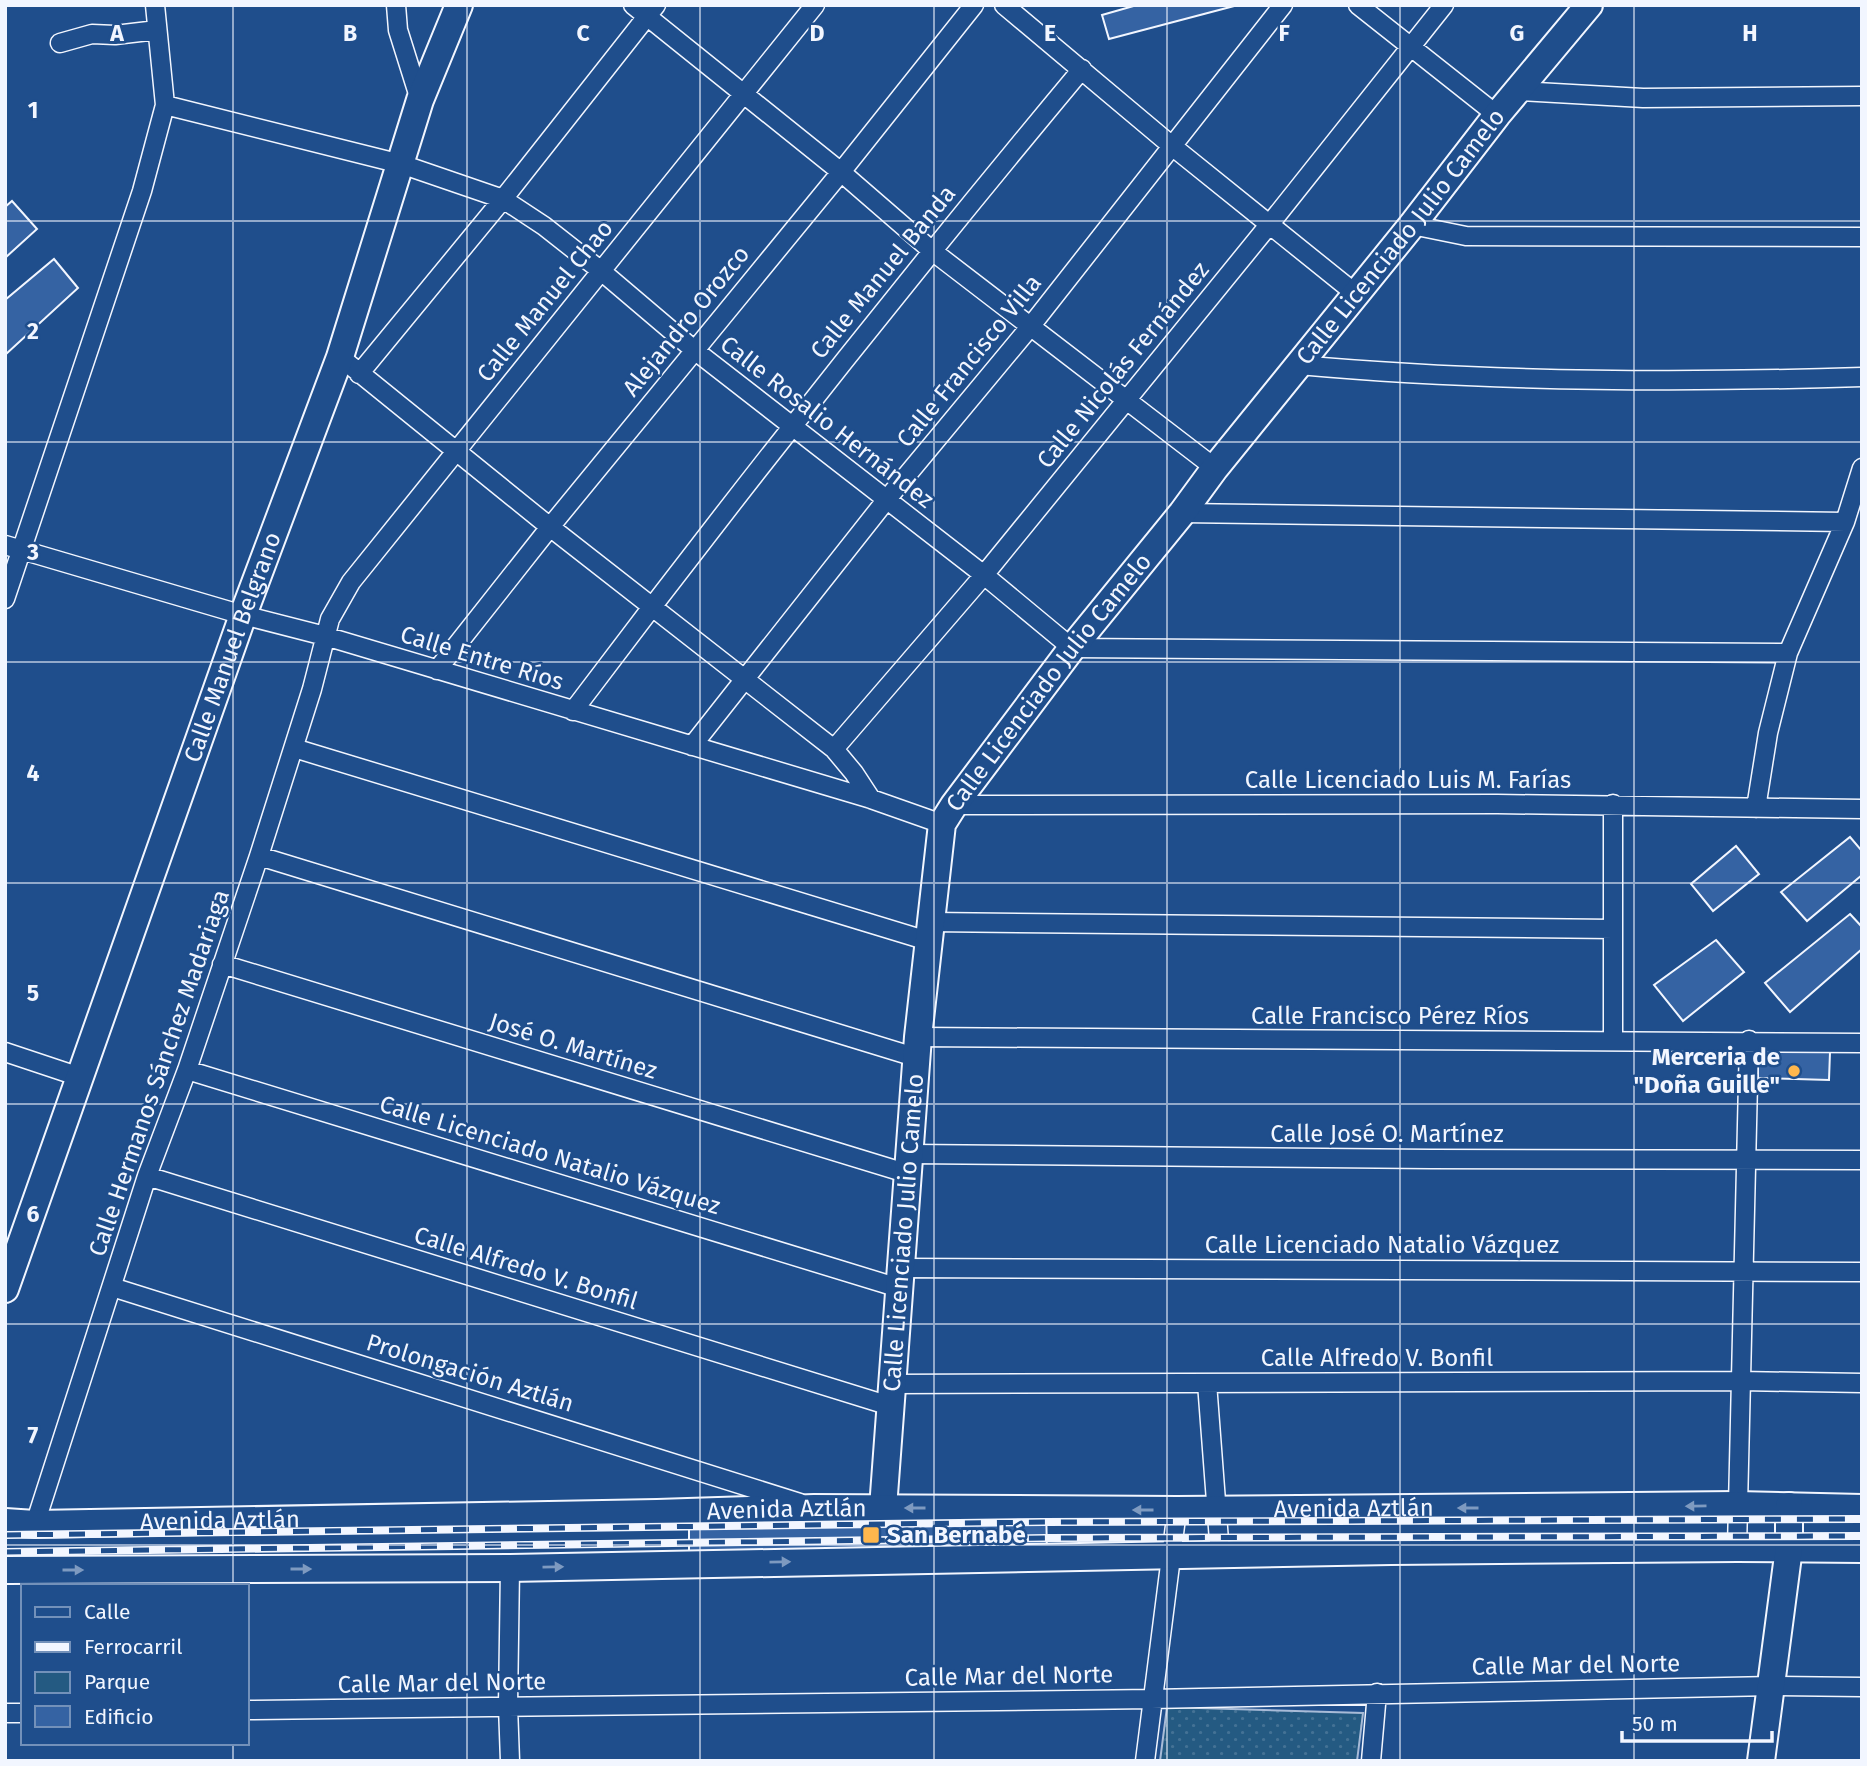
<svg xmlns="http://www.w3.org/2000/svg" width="1867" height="1766" viewBox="0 0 1867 1766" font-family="'Fira Sans',sans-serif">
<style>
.green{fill:url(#green-dots);stroke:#a8bbd7;stroke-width:2}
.building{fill:#3563a3;stroke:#f2f6ff;stroke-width:2}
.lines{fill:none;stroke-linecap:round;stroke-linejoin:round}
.street-casing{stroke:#f2f6ff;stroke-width:21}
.secondary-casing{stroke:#f2f6ff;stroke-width:30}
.street{stroke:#1f4e8c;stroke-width:18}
.secondary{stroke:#1f4e8c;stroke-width:26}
.rail-casing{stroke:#f2f6ff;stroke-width:8}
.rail{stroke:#1f4e8c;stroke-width:5;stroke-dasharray:16;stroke-linecap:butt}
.oneway{fill:#7e9ac0}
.grid{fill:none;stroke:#f2f6ff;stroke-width:2;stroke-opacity:0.55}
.poi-dot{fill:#ffb74d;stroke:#1f4e8c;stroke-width:2.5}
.labels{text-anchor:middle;stroke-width:5;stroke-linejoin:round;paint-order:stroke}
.street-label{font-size:24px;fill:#f2f6ff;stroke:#1f4e8c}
.poi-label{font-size:24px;font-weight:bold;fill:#f2f6ff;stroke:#1f4e8c;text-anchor:end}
.grid-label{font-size:23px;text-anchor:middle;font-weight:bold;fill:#f2f6ff;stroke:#1f4e8c;stroke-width:5;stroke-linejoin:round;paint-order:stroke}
</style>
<defs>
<pattern id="green-dots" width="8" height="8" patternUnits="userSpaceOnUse" patternTransform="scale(1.75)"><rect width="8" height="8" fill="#245a82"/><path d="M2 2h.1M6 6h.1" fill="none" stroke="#447295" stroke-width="1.8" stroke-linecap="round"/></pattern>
</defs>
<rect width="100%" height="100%" fill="#1f4e8c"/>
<path class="green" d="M 1167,1707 L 1363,1713 L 1357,1761 L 1160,1761 Z"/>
<path class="building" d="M 1137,5 L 1238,5 L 1109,39 L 1102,15 Z
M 12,201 L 37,229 L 5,258 L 5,207 Z
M 54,259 L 78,288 L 5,355 L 5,300 Z
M 1850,837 L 1862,851 L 1862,875 L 1807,921 L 1781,892 Z
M 1736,846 L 1759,874 L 1713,911 L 1691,884 Z
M 1850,914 L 1862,927 L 1862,949 L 1790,1012 L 1765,983 Z
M 1716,940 L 1744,972 L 1683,1021 L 1654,985 Z
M 1758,1050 L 1830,1052 L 1829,1080 L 1758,1078 Z
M 1046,1502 L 1047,1556 L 689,1561 L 689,1508 Z"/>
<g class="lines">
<g class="street-casing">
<path id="street" d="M 396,5 L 398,30 L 420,100
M 633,5 L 841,172 L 931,250 L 1215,468
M 1004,5 L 1172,146 L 1356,294
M 1358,5 L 1497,115
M 60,43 L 92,34 L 115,35 L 157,30
M 1519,91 L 1643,98 L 1862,96
M 165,105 L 401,164 L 503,199 L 544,226 L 600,270 L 693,349 L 984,575 L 1072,648 L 1788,653
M 1412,225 L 1466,236 L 1862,237
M 340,357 L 550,527 L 834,749 L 854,773 L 871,799
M 1299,365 C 1486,382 1674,383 1862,377
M 359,374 L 503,199 L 656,5
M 1182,513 L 1845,522
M 5,545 L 243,615 L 325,636 L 871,799 L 942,824
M 5,599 L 142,191 L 165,105 L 155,5
M 437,670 L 550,527 L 841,172 L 974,5
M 573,711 C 738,492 907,279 1082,69
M 692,746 L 887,499 L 1030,327 L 1283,5
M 294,748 L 928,941
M 834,749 L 984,575 L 1269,225 L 1444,5
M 1613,804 L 1613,1041
M 954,805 L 1497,804 L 1862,809
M 1756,808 L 1768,733 L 1788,653 L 1845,522 L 1862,468
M 259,856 L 918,1058
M 930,922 L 1613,929
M 222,964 L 909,1174
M 918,1037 L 1862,1043
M 5,1052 L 80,1077
M 187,1070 L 899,1288
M 911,1154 L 1431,1159 L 1862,1160
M 147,1176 L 890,1406
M 902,1268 L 1862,1272
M 112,1287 L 800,1503
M 1207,1383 L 1220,1554
M 893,1384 L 1740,1381 L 1862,1383
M 35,1524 L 147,1176 L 187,1070 L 259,856 L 312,689 L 330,619 L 351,582 L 815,5
M 1737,1548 L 1749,1040
M 510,1568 L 508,1706 L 510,1761
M 247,1710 L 1152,1699 L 1772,1686 L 1862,1687
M 5,1713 L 23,1713
M 1145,1761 L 1177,1510
M 1371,1761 L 1377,1693"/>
</g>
<g class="secondary-casing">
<g id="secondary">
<path id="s1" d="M 5,1289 L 243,615 L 340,357 L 420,100 L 459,5"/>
<path id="s2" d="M 883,1508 L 918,1037 L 942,824 L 954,805 L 1072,648 L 1182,513 L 1215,468 L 1412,225 L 1497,115 L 1589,5"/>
<path id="s3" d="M 5,1522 L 35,1524 L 657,1513 L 814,1508 L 1177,1510 L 1737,1505 L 1862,1508"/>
<path d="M 5,1570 L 510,1568 L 1391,1551 L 1737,1548 L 1862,1549"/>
<path d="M 1761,1761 L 1789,1548 L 1789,1506"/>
</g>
</g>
<use href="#street" class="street"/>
<use href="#secondary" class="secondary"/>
<g class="rail-casing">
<path id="rail" d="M 5,1535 L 1044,1522 L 1862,1519
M 5,1552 L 1045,1538 L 1862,1536"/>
</g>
<use href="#rail" class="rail"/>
</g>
<defs><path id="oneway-solid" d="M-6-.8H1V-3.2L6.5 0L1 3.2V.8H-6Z" transform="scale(1.75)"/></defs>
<g class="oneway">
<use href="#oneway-solid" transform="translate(1696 1506) rotate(179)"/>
<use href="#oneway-solid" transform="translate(915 1508) rotate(-180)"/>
<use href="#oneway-solid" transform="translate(1468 1508) rotate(180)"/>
<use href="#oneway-solid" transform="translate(1143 1510) rotate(-180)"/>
<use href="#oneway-solid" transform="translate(780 1562) rotate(-1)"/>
<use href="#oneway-solid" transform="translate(553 1567) rotate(-1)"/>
<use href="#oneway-solid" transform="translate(301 1569)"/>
<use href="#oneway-solid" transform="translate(73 1570)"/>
</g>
<path class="grid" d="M 233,5 L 233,1586M 467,5 L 467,1761M 700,5 L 700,1761M 934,5 L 934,1761M 1167,5 L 1167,1761M 1400,5 L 1400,1761M 1634,5 L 1634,1761M 5,221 L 1862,221M 5,442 L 1862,442M 5,662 L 1862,662M 5,883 L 1862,883M 5,1104 L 1862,1104M 5,1324 L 1862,1324M 5,1545 L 1862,1545M 233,1743 L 233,1761"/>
<g class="poi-dot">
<circle cx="1794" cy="1071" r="7"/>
<rect x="862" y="1526" width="18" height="18" rx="3.5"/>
</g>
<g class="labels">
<g class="street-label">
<text dy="8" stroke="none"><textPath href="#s2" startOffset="1432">Calle Licenciado Julio Camelo</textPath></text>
<text transform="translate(883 272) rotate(-51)" y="8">Calle Manuel Banda</text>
<text transform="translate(545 301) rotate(-51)" y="8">Calle Manuel Chao</text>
<text transform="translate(686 321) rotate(-51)" y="8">Alejandro Orozco</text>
<text transform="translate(969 361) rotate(-51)" y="8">Calle Francisco Villa</text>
<text transform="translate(1123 365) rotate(-51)" y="8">Calle Nicolás Fernández</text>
<text transform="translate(827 422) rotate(38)" y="8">Calle Rosalio Hernández</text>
<text dy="8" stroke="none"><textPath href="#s1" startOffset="681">Calle Manuel Belgrano</textPath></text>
<text transform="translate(482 658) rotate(17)" y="8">Calle Entre Ríos</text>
<text dy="8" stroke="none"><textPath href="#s2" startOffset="864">Calle Licenciado Julio Camelo</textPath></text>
<text x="1408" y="788">Calle Licenciado Luis M. Farías</text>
<text x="1390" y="1024">Calle Francisco Pérez Ríos</text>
<text transform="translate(573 1046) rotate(17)" y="8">José O. Martínez</text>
<text transform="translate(159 1073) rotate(-71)" y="8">Calle Hermanos Sánchez Madariaga</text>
<text x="1387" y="1142">Calle José O. Martínez</text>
<text transform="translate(550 1155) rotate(17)" y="8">Calle Licenciado Natalio Vázquez</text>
<text dy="8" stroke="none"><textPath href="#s2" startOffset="276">Calle Licenciado Julio Camelo</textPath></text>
<text x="1382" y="1253">Calle Licenciado Natalio Vázquez</text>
<text transform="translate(526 1268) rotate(17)" y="8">Calle Alfredo V. Bonfil</text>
<text x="1377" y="1366">Calle Alfredo V. Bonfil</text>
<text transform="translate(470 1373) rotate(17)" y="8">Prolongación Aztlán</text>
<text dy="8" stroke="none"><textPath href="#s3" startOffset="1349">Avenida Aztlán</textPath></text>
<text dy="8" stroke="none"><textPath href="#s3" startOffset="782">Avenida Aztlán</textPath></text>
<text dy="8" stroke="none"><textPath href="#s3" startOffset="215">Avenida Aztlán</textPath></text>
<text transform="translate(1576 1665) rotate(-1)" y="8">Calle Mar del Norte</text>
<text transform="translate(1009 1676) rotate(-1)" y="8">Calle Mar del Norte</text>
<text transform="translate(442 1683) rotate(-1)" y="8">Calle Mar del Norte</text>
</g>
<g class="poi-label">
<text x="1780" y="1065">Merceria de<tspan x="1780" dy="28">"Doña Guille"</tspan></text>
<text x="887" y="1543" text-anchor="start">San Bernabé</text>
</g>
</g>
<g class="grid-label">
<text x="117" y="41">A</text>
<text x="350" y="41">B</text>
<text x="583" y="41">C</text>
<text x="817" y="41">D</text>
<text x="1050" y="41">E</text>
<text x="1284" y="41">F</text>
<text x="1517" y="41">G</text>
<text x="1750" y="41">H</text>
<text x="33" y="118">1</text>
<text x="33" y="339">2</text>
<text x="33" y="560">3</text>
<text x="33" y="781">4</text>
<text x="33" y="1001">5</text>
<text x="33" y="1222">6</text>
<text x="33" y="1443">7</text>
</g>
<rect width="1867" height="1766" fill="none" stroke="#f2f6ff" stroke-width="14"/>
<rect x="21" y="1584" width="228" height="161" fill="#1f4e8c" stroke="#7391ba" stroke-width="2"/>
<rect x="35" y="1607" width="35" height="10" fill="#1f4e8c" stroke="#7391ba" stroke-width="2"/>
<text x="84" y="1619" font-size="21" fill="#f2f6ff">Calle</text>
<rect x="35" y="1642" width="35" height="10" fill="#f2f6ff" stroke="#7391ba" stroke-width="2"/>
<text x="84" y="1654" font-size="21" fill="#f2f6ff">Ferrocarril</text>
<rect x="35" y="1672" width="35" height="21" fill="#245a82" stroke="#7391ba" stroke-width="2"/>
<text x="84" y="1689" font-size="21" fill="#f2f6ff">Parque</text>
<rect x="35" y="1706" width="35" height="21" fill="#3563a3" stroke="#7391ba" stroke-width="2"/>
<text x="84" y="1724" font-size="21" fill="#f2f6ff">Edificio</text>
<path d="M1622 1731v10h150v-10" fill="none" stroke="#f2f6ff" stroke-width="3.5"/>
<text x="1632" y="1731" font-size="21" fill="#f2f6ff" stroke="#1f4e8c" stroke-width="5" paint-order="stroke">50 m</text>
</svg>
